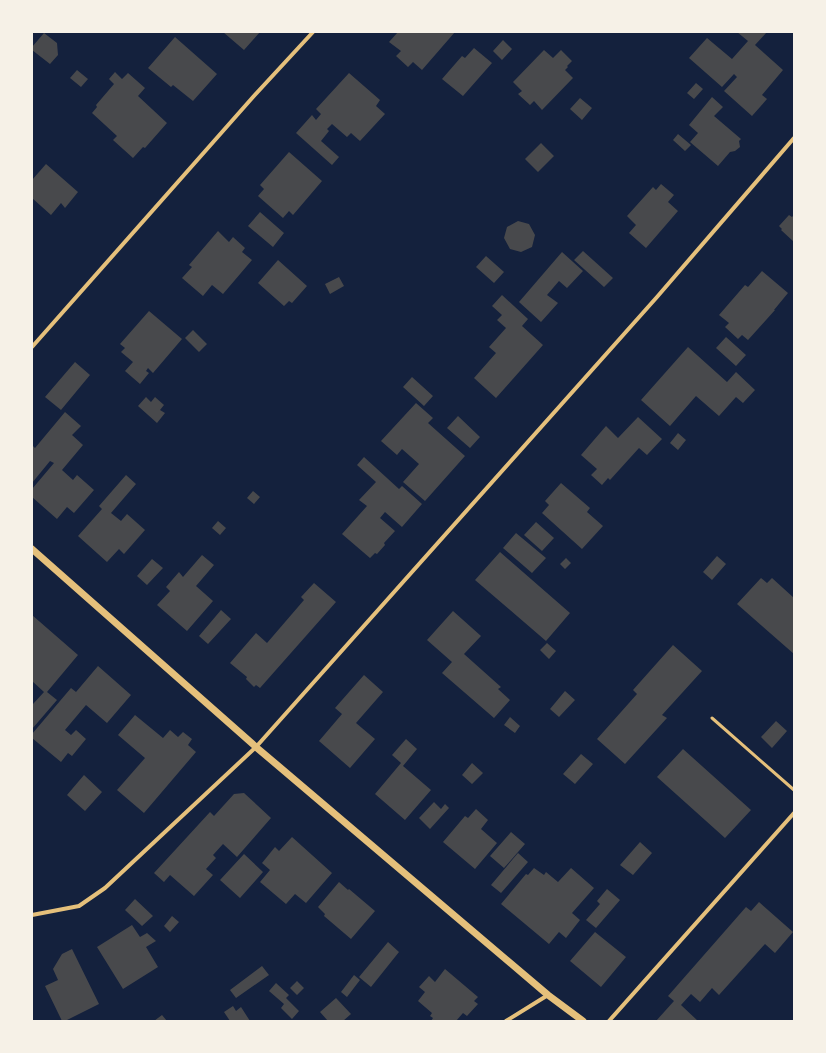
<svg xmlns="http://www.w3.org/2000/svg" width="826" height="1053" viewBox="0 0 826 1053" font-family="Arial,sans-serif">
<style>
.building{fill:#48494c}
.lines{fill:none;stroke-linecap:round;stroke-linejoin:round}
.service{stroke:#e5c07b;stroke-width:3}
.minor{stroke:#e5c07b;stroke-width:4}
.tertiary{stroke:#e5c07b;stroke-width:7}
</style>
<rect width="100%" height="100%" fill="#14213d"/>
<path class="building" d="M 223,32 L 260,32 L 244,50 Z
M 398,32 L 455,32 L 422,70 L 413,62 L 408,67 L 396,56 L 401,51 L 389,42 Z
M 737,32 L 767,32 L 755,45 L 783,70 L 762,95 L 767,99 L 752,116 L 724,91 L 737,77 L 734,74 L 722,87 L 689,58 L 707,38 L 732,59 L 748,41 Z
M 44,33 L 57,43 L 58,55 L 50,64 L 32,50 L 32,47 Z
M 175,37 L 217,74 L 193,101 L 173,85 L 171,87 L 148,68 Z
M 503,40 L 512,49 L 502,60 L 493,51 Z
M 474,48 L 492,63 L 463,96 L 442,79 L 462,56 L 465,58 Z
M 544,50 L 553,58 L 561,50 L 572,61 L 567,66 L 568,67 L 565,70 L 573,78 L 542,110 L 534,101 L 530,105 L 518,94 L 522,91 L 513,82 Z
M 77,70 L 88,79 L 81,87 L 70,78 Z
M 115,72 L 122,79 L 128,73 L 145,88 L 138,96 L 167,123 L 145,148 L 143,147 L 133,158 L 113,140 L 117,136 L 92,113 L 97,107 L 96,105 L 114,84 L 109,79 Z
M 349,73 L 380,100 L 376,106 L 385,114 L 360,141 L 351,133 L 347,137 L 332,124 L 327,129 L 329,131 L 321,141 L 339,157 L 332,165 L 296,133 L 312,115 L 316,120 L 321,114 L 316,109 Z
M 696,83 L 703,89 L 694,99 L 687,93 Z
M 712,97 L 723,107 L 714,116 L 741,139 L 739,141 L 740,147 L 735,151 L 730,152 L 718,166 L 690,142 L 698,133 L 689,125 Z
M 580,98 L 592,108 L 582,120 L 570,109 Z
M 678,134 L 691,145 L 685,151 L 673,140 Z
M 541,143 L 554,156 L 538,172 L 525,159 Z
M 289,152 L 322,181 L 293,215 L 289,211 L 283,218 L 258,196 L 264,189 L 260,185 Z
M 46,164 L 78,192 L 65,208 L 61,203 L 51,215 L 32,198 L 32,180 Z
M 661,184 L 674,195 L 668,202 L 678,211 L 646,248 L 629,233 L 636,225 L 627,216 L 653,187 L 656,190 Z
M 260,212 L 284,233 L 273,247 L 248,226 Z
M 789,215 L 792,217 L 794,215 L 794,242 L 781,230 L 782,229 L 779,226 Z
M 518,221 L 529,224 L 535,235 L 532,247 L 521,252 L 510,249 L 504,238 L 507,227 Z
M 218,231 L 229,242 L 233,237 L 245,248 L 242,252 L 252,260 L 223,294 L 212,285 L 203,296 L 182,278 L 192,267 L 189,265 Z
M 583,251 L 613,278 L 604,287 L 574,260 Z
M 562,252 L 583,271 L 567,288 L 559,281 L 547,295 L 558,303 L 541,322 L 519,302 Z
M 486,256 L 504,272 L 494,283 L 476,267 Z
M 278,260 L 307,286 L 292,303 L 289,301 L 284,306 L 258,283 Z
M 762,271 L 788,293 L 774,310 L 775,310 L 748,340 L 742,335 L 738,339 L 725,327 L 729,323 L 719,315 L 745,285 L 748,287 Z
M 339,277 L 344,286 L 330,294 L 325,284 Z
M 502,295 L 528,319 L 522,326 L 543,345 L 496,398 L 474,378 L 496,353 L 489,347 L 506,328 L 497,320 L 502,315 L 492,306 Z
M 149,311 L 182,339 L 153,373 L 148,368 L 146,371 L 149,373 L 140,384 L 125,371 L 133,362 L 121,352 L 125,348 L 120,344 Z
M 193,330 L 207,344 L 199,352 L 185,338 Z
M 726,337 L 746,355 L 736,366 L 716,348 Z
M 688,347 L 727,382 L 736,372 L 755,390 L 743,403 L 736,397 L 719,416 L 696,396 L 670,426 L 641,400 Z
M 75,362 L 90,375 L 61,410 L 45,397 Z
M 412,377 L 433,396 L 424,406 L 403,387 Z
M 146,397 L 151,402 L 155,397 L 164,405 L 160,410 L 165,413 L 157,423 L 138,406 Z
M 416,403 L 433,418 L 428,423 L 465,456 L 425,501 L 403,482 L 419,464 L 402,449 L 397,455 L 381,441 Z
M 65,412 L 81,426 L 72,435 L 83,445 L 62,470 L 73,480 L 77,475 L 94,490 L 74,513 L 67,507 L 57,519 L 32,497 L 32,489 L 54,463 L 50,461 L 32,483 L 32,445 L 35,448 Z
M 458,416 L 480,437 L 470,448 L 447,428 Z
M 638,417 L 662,439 L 647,455 L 639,448 L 610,480 L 608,478 L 602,485 L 591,475 L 597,469 L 581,455 L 606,426 L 618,438 Z
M 678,433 L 686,440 L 678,450 L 670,443 Z
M 364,457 L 399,489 L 402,486 L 422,504 L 402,527 L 385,512 L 380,518 L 395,531 L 384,543 L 385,545 L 377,554 L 375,553 L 370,558 L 342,534 L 367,506 L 359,500 L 376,482 L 357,465 Z
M 126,475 L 136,484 L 111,513 L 121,521 L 127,514 L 145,530 L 124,554 L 119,549 L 107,562 L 78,536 L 102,509 L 99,506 Z
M 561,483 L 590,508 L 587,512 L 603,526 L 582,549 L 542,513 L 549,505 L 545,501 Z
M 253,491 L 260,497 L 254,504 L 247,498 Z
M 218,521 L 226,528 L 220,535 L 212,528 Z
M 536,522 L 554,538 L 542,551 L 524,535 Z
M 516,533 L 546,558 L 532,573 L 503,548 Z
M 500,552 L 570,613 L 546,641 L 475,580 Z
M 202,555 L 214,565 L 196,586 L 213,601 L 187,631 L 157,605 L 170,591 L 166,587 L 179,572 L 183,577 Z
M 717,556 L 726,564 L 712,580 L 703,572 Z
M 566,558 L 571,563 L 565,569 L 560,564 Z
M 152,559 L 163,568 L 147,585 L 137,576 Z
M 761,578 L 767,583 L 772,578 L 794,598 L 794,654 L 737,604 Z
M 314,583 L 336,602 L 260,688 L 256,685 L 254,687 L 246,679 L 247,677 L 230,663 L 256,633 L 267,643 L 304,600 L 301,597 Z
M 221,610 L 231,619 L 208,644 L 199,636 Z
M 453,611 L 481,636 L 464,654 L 501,687 L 498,689 L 510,700 L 494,718 L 442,673 L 452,662 L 427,640 Z
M 32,615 L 78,655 L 47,692 L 57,700 L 32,729 L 32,703 L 33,704 L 44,692 L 32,681 Z
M 547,643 L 556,651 L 549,659 L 540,650 Z
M 673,645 L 702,671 L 662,715 L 667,718 L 625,764 L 597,739 L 637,694 L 633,690 Z
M 98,666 L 131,695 L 107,723 L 86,705 L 65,730 L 71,735 L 76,730 L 86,739 L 72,756 L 68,753 L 61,762 L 32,738 L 32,734 L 71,688 L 76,692 Z
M 364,675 L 383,692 L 356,723 L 375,739 L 350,768 L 319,741 L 342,714 L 335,708 Z
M 565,691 L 575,700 L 559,717 L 550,709 Z
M 135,715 L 163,738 L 170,730 L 178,737 L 183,732 L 192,739 L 188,745 L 196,752 L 144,813 L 117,790 L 145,758 L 118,735 Z
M 510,717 L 520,726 L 515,733 L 504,725 Z
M 776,721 L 787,731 L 772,748 L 761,737 Z
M 406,739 L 417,749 L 403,766 L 431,790 L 405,820 L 375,794 L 401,763 L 392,755 Z
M 683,749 L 751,810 L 725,838 L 657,777 Z
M 581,754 L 593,764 L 575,784 L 563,774 Z
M 472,763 L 483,773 L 472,784 L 462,775 Z
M 84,775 L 102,792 L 85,811 L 67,795 Z
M 244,793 L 271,818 L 237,857 L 223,844 L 213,855 L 216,858 L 206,869 L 213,875 L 194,896 L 170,875 L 164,882 L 154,873 L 210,812 L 214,816 L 234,794 Z
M 434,802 L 441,809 L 445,804 L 449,808 L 430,829 L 419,818 Z
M 476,809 L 488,820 L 481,829 L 497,843 L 475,869 L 443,842 L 465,816 L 468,818 Z
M 511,832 L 525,844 L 504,868 L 490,856 Z
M 292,837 L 332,873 L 306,903 L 295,894 L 286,904 L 260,882 L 270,870 L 262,863 L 275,847 L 279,851 Z
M 640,842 L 652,853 L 633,875 L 620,865 Z
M 518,853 L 528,862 L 501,893 L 491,885 Z
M 244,854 L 263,872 L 240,898 L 220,880 Z
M 534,868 L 544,875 L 546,872 L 558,882 L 571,868 L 594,888 L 572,913 L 580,920 L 566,938 L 559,932 L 549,944 L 501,904 L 526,874 L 528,875 Z
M 339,882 L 348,890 L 349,889 L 375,911 L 351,939 L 324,916 L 325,914 L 318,907 Z
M 607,889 L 620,900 L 596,928 L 586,920 L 600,904 L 597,901 Z
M 135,899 L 153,916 L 142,926 L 125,910 Z
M 759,902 L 793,932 L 775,953 L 765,944 L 719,995 L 712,988 L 700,1002 L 691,994 L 681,1005 L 698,1021 L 656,1021 L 674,1001 L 668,996 L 746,907 L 751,911 Z
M 172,916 L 179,922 L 170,932 L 164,926 Z
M 132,925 L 140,937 L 147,933 L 156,941 L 146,947 L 158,967 L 123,989 L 97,947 Z
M 595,932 L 626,957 L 601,987 L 570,961 Z
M 388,942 L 399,952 L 371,987 L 359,977 Z
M 72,949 L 99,1004 L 65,1021 L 62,1021 L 45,986 L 58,980 L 53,969 L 62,954 Z
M 262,966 L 269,975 L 236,998 L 230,990 Z
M 445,969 L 478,997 L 474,1001 L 478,1004 L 467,1016 L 463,1013 L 456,1021 L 431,1021 L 433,1018 L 430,1016 L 432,1013 L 418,1001 L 425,992 L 419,987 L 429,976 L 435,982 Z
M 354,975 L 360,980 L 347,997 L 341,992 Z
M 297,981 L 304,988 L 297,995 L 290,988 Z
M 276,983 L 289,995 L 286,998 L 299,1011 L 292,1019 L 281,1008 L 284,1004 L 269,991 Z
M 336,998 L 351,1014 L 343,1021 L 328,1021 L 320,1012 Z
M 233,1006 L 236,1011 L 241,1007 L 250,1021 L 230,1021 L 224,1012 Z
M 162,1015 L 167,1021 L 154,1021 Z"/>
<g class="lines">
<path class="service" d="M 712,718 L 794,790"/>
<path class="minor" d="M 32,347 L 253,97 L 313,32
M 32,915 L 79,906 L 105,888 L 256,747 L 657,297 L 794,138
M 506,1021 L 548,995
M 609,1021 L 794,813"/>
<path class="tertiary" d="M 32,549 L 256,747 L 548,995 L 583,1021"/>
</g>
<rect width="826" height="1053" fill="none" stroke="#f6f1e7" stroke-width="66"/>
</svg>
